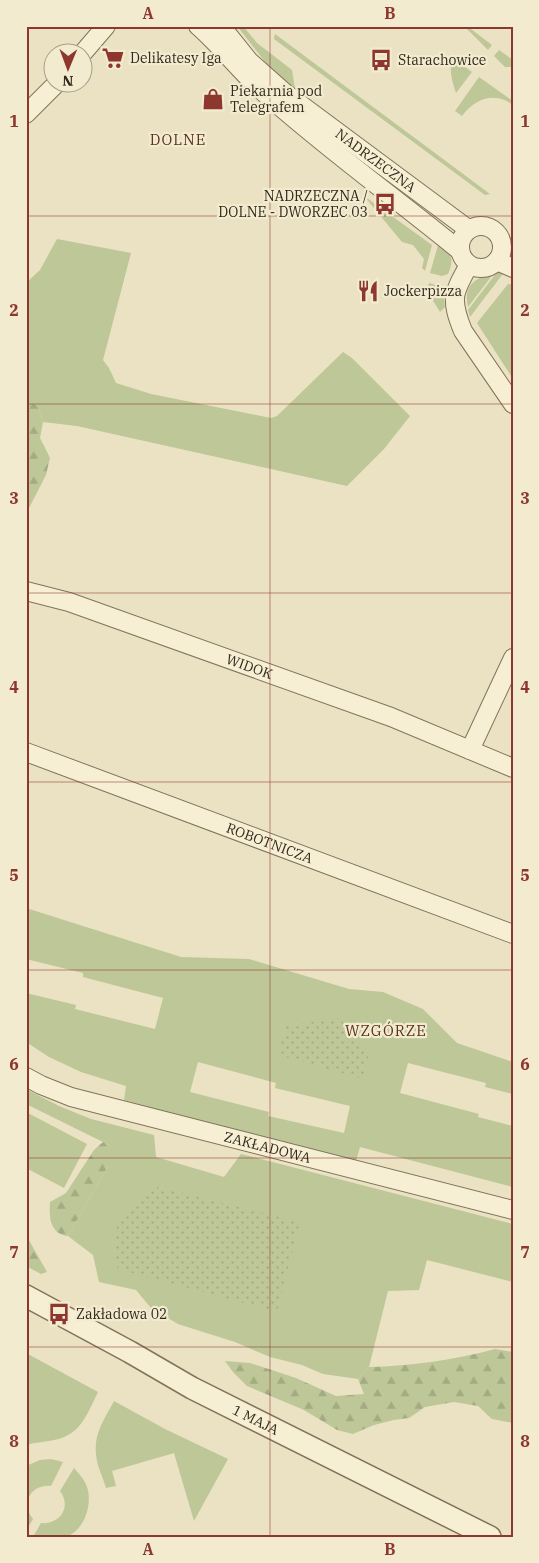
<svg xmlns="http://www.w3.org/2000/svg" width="539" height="1563" viewBox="0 0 539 1563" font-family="'IBM Plex Serif',serif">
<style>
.grass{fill:#bdc797;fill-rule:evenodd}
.forest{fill:url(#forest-firs)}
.park{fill:url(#park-dots)}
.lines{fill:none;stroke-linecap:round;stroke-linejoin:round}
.minor-casing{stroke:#82735a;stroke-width:20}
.tertiary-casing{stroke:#82735a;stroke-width:24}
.minor{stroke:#f6efd4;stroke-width:18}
.tertiary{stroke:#f6efd4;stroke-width:21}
.grid{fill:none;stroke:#8d372f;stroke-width:1;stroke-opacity:0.55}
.labels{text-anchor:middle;stroke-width:4.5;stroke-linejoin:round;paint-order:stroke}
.poi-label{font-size:14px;fill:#332a1d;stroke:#f2ebd0;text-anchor:start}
.street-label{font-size:14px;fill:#332a1d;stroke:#f2ebd0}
.neighbourhood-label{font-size:15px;letter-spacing:1px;fill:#5c3220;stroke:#f2ebd0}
.neatline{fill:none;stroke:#8d372f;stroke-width:2}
.grid-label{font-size:16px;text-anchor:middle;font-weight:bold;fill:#8d372f}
</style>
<defs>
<pattern id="forest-firs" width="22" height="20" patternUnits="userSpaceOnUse" patternTransform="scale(1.25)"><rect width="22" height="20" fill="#bdc797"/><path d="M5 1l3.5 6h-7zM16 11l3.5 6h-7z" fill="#a3ab82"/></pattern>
<pattern id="park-dots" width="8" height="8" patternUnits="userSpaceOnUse" patternTransform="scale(1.25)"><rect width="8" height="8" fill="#bdc797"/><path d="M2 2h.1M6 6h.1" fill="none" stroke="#a3ab82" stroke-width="1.8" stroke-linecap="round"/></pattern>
</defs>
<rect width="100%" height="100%" fill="#eae2c2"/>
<path class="grass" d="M 237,26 L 243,26 L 257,43 L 292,70 L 296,96 L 284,86 Z
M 464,26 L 467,26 L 492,45 L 488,50 Z
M 275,34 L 490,194 L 485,195 L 274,39 Z
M 499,50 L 513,60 L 513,67 L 505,67 L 494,56 Z
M 454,59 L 472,72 L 456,93 C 452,81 449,71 452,60 Z
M 479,77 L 513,101 L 513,105 C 494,91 475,99 462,116 L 455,111 Z
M 364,196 L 432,245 L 425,271 L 422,268 L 424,259 L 413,245 L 402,242 Z
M 57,239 L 131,253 L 103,360 L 109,368 L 116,383 L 151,394 L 271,418 L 277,416 L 343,352 L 352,358 L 410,416 L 384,449 L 347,486 L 77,426 L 43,422 L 39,409 L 26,402 L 26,283 L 40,270 Z
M 439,242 C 451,253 455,258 448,274 L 442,276 L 430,273 Z
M 505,271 L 470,317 L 468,310 L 497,272 Z
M 494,273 L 468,307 C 463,285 475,278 494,273 Z
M 429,283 C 447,288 443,292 445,307 L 440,312 L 427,291 Z
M 508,284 L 513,284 L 513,379 L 477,323 Z
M 26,908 L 181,957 L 249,959 L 349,989 L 383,992 L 423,1009 L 457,1043 L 513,1062 L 513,1094 L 485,1087 L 486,1083 L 408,1063 L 400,1093 L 479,1114 L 478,1117 L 513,1126 L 513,1187 L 360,1147 L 356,1161 L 198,1121 L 124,1100 L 126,1086 L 81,1072 L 49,1057 L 26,1042 L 26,993 L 76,1005 L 75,1009 L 155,1029 L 163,998 L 83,977 L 83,973 L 26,959 ZM 198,1062 L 276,1083 L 275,1088 L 350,1106 L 344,1133 L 268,1116 L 269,1112 L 190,1092 Z
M 26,1089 L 59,1106 L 91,1119 L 154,1135 L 156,1157 L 224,1177 L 241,1154 L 513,1224 L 513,1282 L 427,1260 L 419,1290 L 388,1291 L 369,1367 L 358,1379 L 323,1374 L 302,1365 L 270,1357 L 235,1342 L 178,1324 L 151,1308 L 136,1290 L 99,1282 L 93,1255 L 68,1236 L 108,1166 L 110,1146 L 103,1142 L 26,1104 Z
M 26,1112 L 87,1144 L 64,1188 L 26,1168 Z
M 26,1235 L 47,1272 L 41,1274 L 26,1266 Z
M 26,1353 L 98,1392 C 87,1414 81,1435 54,1440 C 44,1442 36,1442 26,1445 Z
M 114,1401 L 165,1429 L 228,1459 L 194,1521 L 174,1453 L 112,1471 L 116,1486 L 106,1488 C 104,1480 100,1473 98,1465 C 91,1438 101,1425 114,1401 Z
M 51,1459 L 63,1462 L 51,1486 C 31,1484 20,1503 33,1519 L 26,1531 L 26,1466 L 40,1460 Z
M 74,1468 C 79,1474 85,1480 87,1487 C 93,1504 84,1533 64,1537 C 55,1539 42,1537 33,1537 L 41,1523 C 60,1525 72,1507 60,1491 Z"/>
<path class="forest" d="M 26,401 L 38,406 L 43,422 L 40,438 L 50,458 L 46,475 L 29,508 L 26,509 Z
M 103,1142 L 110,1146 L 112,1154 L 108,1166 L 68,1236 C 50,1234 49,1217 50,1202 L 66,1193 L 94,1150 Z
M 26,1238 L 39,1260 L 40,1268 L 34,1268 L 26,1264 Z
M 495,1349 L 513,1352 L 513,1423 L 492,1419 L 478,1406 L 454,1402 L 425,1407 L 409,1418 L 394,1420 L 374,1425 L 353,1434 L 337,1430 L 304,1410 L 247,1386 L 233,1372 L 225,1361 L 250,1363 L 296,1378 L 336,1396 L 364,1394 L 358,1379 L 369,1367 C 412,1366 454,1360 495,1349 Z"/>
<path class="park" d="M 339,1018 L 369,1051 L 364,1079 L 278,1055 L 286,1026 Z
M 158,1187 L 300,1222 L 277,1312 L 118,1269 C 113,1252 112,1230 123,1215 C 129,1207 150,1194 158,1187 Z"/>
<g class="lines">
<g class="minor-casing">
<g id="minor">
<path d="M 198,26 C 220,45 238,69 260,89 C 323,146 393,196 459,250"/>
<path id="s1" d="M 221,26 L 249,61 L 285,93 L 468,229"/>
<path d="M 82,54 L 106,26"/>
<path d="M 26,114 L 58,82"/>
<circle cx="481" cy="247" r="21"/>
<path d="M 497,261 L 513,268"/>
<path d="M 469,265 C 453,293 450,299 463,331 L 513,404"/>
<path id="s2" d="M 26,591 L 69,602 L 391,717 L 513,768"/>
<path d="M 470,750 L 513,658"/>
<path id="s3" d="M 26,752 L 513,934"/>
<path id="s4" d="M 26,1077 L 41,1085 L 71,1097 L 513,1210"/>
</g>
</g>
<g class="tertiary-casing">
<g id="tertiary">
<path id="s5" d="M 26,1296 L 130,1352 L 192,1388 L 490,1537"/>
</g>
</g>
<use href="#minor" class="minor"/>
<use href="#tertiary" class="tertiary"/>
</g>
<path class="grid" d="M 270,26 L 270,1537M 26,216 L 513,216M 26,404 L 513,404M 26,593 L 513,593M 26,782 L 513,782M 26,970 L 513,970M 26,1158 L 513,1158M 26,1347 L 513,1347"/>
<defs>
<g id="supermarket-bare" transform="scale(1.725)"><path d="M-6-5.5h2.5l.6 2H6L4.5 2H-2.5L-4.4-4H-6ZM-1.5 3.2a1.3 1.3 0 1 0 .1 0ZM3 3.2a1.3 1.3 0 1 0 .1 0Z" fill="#8d372f" stroke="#f2ebd0" stroke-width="2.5" paint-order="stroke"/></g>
<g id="bus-bare" transform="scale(1.725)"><path d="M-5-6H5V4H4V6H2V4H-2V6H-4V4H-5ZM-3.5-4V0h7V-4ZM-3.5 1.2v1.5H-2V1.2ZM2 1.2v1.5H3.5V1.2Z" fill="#8d372f" stroke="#f2ebd0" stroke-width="2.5" paint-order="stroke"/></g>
<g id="shop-bare" transform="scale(1.725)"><path d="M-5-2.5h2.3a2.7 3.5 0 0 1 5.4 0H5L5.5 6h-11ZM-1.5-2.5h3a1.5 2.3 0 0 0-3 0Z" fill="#8d372f" stroke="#f2ebd0" stroke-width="2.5" paint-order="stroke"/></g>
<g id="restaurant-bare" transform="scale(1.725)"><path d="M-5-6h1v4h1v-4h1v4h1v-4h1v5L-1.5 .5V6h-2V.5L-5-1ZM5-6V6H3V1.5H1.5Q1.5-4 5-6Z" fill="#8d372f" stroke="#f2ebd0" stroke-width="2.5" paint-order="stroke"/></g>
</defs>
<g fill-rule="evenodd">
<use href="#supermarket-bare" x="113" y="58"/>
<use href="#bus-bare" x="381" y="60"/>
<use href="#shop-bare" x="213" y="99"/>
<use href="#bus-bare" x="385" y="204"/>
<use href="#restaurant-bare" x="368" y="291"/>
<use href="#bus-bare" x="59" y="1314"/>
</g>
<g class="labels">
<g class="poi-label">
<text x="130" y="63">Delikatesy Iga</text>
<text x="398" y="65">Starachowice</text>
<text x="230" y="96">Piekarnia pod<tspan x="230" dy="16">Telegrafem</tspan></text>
<text x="368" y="201" text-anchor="end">NADRZECZNA /<tspan x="368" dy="16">DOLNE - DWORZEC 03</tspan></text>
<text x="384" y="296">Jockerpizza</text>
<text x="76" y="1319">Zakładowa 02</text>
</g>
<g class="street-label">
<text dy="5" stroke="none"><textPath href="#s1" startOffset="206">NADRZECZNA</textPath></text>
<text dy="5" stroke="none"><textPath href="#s2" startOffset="236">WIDOK</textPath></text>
<text dy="5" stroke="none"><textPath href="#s3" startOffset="260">ROBOTNICZA</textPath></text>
<text dy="5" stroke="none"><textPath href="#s4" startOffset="252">ZAKŁADOWA</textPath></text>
<text dy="5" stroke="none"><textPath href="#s5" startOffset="261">1 MAJA</textPath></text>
</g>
<g class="neighbourhood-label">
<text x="178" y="145">DOLNE</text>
<text x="386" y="1036">WZGÓRZE</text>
</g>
</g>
<rect width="539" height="1563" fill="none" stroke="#f2ebd0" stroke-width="55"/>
<g transform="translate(68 68) rotate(181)"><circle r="24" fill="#f2ebd0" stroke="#a69e88"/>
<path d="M0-4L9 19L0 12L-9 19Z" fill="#8d372f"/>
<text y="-8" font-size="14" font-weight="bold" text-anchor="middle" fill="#332a1d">N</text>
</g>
<rect x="28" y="28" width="484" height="1508" class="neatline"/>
<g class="grid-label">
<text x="148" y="19">A</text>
<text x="390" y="19">B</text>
<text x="14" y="127">1</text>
<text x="525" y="127">1</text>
<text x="14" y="316">2</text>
<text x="525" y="316">2</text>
<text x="14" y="504">3</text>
<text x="525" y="504">3</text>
<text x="14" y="693">4</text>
<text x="525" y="693">4</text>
<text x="14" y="881">5</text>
<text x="525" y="881">5</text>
<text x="14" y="1070">6</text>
<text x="525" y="1070">6</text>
<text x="14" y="1258">7</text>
<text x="525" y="1258">7</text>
<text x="14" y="1447">8</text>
<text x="525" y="1447">8</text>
<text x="148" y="1555">A</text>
<text x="390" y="1555">B</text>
</g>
</svg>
